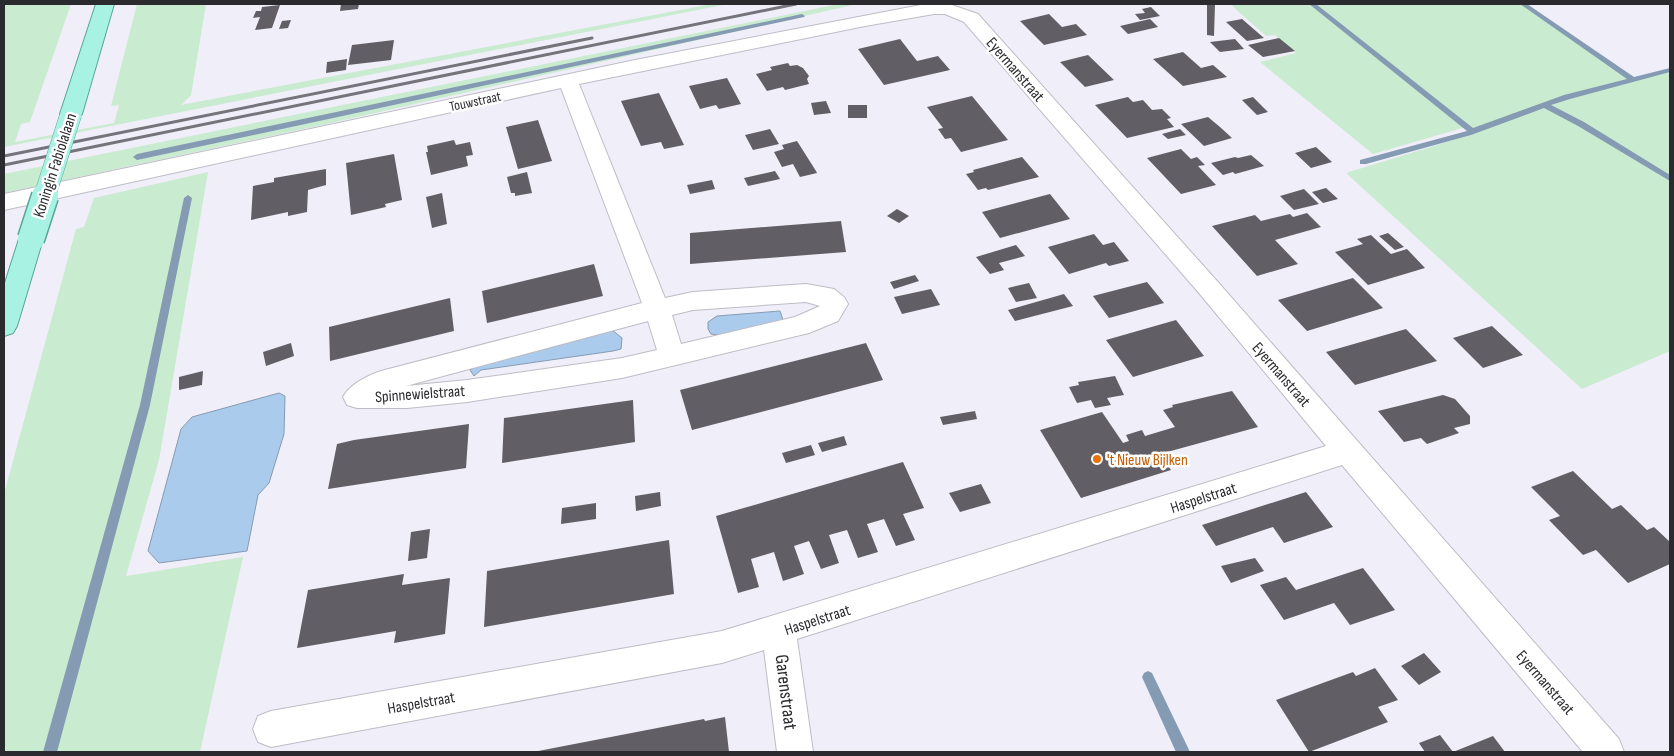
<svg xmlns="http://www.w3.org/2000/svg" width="1674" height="756" viewBox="0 0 1674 756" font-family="'Sofia Sans Condensed',sans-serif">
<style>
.green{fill:#c9ebd0}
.water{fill:#abcbec;stroke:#859bb3}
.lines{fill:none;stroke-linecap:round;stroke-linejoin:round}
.stream{fill:#859bb3;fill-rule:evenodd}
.building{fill:#615e66}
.minor-casing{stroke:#bebcc6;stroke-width:2}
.major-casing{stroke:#57a698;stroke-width:2}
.minor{fill:#fff;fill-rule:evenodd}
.major{fill:#a8f2e3;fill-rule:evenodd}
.rail{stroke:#75747b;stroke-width:3}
.major-bridge-far1-casing{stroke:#57a698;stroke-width:22;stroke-linecap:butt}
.major-bridge-casing{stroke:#57a698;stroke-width:29;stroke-linecap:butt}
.major-bridge-far1{stroke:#a8f2e3;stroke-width:21}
.major-bridge{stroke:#a8f2e3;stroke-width:26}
.food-dot{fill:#e8710a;stroke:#fff;stroke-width:2}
.labels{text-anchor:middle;stroke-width:5;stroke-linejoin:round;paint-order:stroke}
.far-street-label{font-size:14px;fill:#2b2b2f;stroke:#fff}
.street-label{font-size:16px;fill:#2b2b2f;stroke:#fff}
.food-label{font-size:16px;fill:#c56008;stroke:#fff;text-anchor:start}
.near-street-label{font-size:19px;fill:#2b2b2f;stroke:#fff}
</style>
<rect width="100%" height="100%" fill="#f0eef8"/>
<path class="green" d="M 4,4 L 71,4 L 30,122 L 21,124 L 15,142 L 114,123 L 119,105 L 111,106 L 137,4 L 206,4 L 191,95 L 181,105 L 712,4 L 728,4 L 4,147 Z
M 839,4 L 857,4 L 322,125 L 4,193 L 4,174 Z
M 1230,4 L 1527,4 L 1633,78 L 1670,72 L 1670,351 L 1582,389 L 1346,173 L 1479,132 L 1466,127 L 1373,154 L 1260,62 L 1296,53 L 1275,35 L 1266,36 Z
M 208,172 L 159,460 L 126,576 L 243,557 L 200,752 L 4,752 L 4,494 L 76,229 L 84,227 L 94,198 Z"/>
<path class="water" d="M 780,311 L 784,323 L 728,336 L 711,334 L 708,329 L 708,322 L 717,316 Z
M 612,330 L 622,338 L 621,349 L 613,351 L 481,370 L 474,376 L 470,370 L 474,367 Z
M 279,393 L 285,396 L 284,434 L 269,483 L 258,495 L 247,551 L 159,563 L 148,551 L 181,429 L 192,417 Z"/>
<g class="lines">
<path class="stream" d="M 1309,4 L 1316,4 L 1473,128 L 1564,95 L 1627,79 L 1520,4 L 1527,4 L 1634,77 L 1670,68 L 1670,72 L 1570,99 L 1551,105 L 1584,122 L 1670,175 L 1670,181 L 1578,126 L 1544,108 L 1471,135 L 1366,164 L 1360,164 L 1360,160 L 1467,131 Z
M 802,14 L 805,16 L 804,17 L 137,160 L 133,157 L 137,154 Z
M 188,195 L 192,198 L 150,405 L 57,752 L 43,752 L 140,405 L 184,198 Z
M 1148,671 L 1152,673 L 1190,752 L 1176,752 L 1142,677 L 1144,673 Z"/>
</g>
<path class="building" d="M 341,4 L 359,4 L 358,9 L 340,11 Z
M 1207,4 L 1215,4 L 1214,36 L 1207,35 Z
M 280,5 L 272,28 L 255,30 L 260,17 L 253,18 L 256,11 L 261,11 L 262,7 Z
M 1151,7 L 1160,16 L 1140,20 L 1135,14 L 1145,13 L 1142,9 Z
M 1049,14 L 1062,27 L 1076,24 L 1087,35 L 1044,45 L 1020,21 Z
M 1150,19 L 1158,27 L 1128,34 L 1120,26 Z
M 1242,19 L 1264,38 L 1247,41 L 1226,22 Z
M 291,20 L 288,28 L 279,29 L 282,21 Z
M 1279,38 L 1295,51 L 1263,57 L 1248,45 Z
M 900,39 L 917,61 L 938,56 L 950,70 L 884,85 L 858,49 Z
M 1235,39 L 1244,49 L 1220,52 L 1210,42 Z
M 394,40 L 391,60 L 348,65 L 352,45 Z
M 1183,52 L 1201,68 L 1213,65 L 1227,77 L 1183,86 L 1153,59 Z
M 1088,55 L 1114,80 L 1085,87 L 1060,62 Z
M 347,59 L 346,70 L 326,73 L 327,62 Z
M 788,63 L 790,66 L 797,65 L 803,68 L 809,76 L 807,79 L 809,84 L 785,90 L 783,87 L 767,91 L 756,74 L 772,70 L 770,67 Z
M 727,78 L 741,104 L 719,109 L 716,105 L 700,109 L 689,86 Z
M 659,93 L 684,145 L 664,149 L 661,142 L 641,146 L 621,101 Z
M 972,96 L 1008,140 L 961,152 L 951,138 L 945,139 L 938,129 L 943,128 L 927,107 Z
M 1128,97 L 1133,102 L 1143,100 L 1152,110 L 1162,109 L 1171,118 L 1167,119 L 1174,127 L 1127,138 L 1095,105 Z
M 1253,97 L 1268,112 L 1257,115 L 1242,100 Z
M 826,101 L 831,113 L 814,115 L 811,103 Z
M 848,105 L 867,105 L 867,118 L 848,118 Z
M 1208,117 L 1220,127 L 1232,138 L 1204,146 L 1181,124 Z
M 538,120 L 552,161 L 518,169 L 506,127 Z
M 770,129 L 779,144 L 753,150 L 745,135 Z
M 1180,129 L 1186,135 L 1168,139 L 1162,134 Z
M 454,140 L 456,145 L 470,142 L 473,155 L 466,156 L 468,166 L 431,175 L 426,152 L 428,152 L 427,146 Z
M 797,141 L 816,171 L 817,173 L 800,177 L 793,164 L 782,167 L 774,152 L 784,149 L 782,145 Z
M 1316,147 L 1332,162 L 1311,168 L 1295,153 Z
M 1181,149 L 1191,159 L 1197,157 L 1205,165 L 1198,166 L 1216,185 L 1181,194 L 1147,158 Z
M 394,154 L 402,200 L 385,204 L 386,207 L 351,215 L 346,163 Z
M 1251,155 L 1264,166 L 1235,174 L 1233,172 L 1223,175 L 1211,163 L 1235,157 L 1238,158 Z
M 1022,157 L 1039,177 L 988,190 L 986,188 L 978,190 L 966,174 L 974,172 L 973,170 Z
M 326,169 L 326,185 L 308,190 L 307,212 L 288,216 L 288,212 L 251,220 L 253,186 L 274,182 L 274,178 Z
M 775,171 L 780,179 L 748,186 L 744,178 Z
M 527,172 L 532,193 L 515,196 L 515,193 L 511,193 L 507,177 Z
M 712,180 L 715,189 L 690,194 L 687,185 Z
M 1326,188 L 1338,199 L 1323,203 L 1312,192 Z
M 1304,189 L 1319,204 L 1294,210 L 1280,196 Z
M 442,193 L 447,224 L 432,228 L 426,197 Z
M 1050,194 L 1070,219 L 1000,238 L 982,212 Z
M 897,209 L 909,216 L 899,223 L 887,216 Z
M 1307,213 L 1321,227 L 1275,240 L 1298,264 L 1257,276 L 1212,226 L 1255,215 L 1261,221 L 1290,214 L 1293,217 Z
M 841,221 L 846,252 L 690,264 L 690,233 Z
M 1388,233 L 1404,247 L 1395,250 L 1379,236 Z
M 1094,234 L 1103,245 L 1114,242 L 1129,261 L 1109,266 L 1106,263 L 1069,274 L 1048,247 Z
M 1371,235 L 1391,254 L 1407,249 L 1425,268 L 1368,285 L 1335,252 L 1363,244 L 1357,239 Z
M 1016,245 L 1025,256 L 999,263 L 1004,270 L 990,274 L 976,257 Z
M 594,264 L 603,296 L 487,323 L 482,291 Z
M 915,275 L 919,281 L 894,289 L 890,282 Z
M 1353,278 L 1383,308 L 1307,331 L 1278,300 Z
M 1147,282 L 1164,303 L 1109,318 L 1093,296 Z
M 1029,283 L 1037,298 L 1016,302 L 1008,288 Z
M 931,289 L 940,305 L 902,314 L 894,297 Z
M 1064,294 L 1073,306 L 1015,321 L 1008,310 Z
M 450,298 L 454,331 L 330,361 L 329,327 Z
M 1176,320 L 1204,356 L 1133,377 L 1106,340 Z
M 1492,326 L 1523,355 L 1483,368 L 1453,338 Z
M 1406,329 L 1437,361 L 1355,385 L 1326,352 Z
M 291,343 L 294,356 L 266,366 L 263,352 Z
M 866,343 L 883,380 L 692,430 L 680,390 Z
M 203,371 L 202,385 L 179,390 L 179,377 Z
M 1115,376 L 1124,395 L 1107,398 L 1111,405 L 1095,408 L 1091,400 L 1077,403 L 1069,387 L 1079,385 L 1078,382 Z
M 1232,391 L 1258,427 L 1160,454 L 1171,470 L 1081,498 L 1040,430 L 1102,412 L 1123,443 L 1129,441 L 1126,435 L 1142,430 L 1145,436 L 1175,427 L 1163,410 L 1173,407 L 1172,405 Z
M 1443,395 L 1455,399 L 1470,416 L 1470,424 L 1454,428 L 1459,433 L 1427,444 L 1421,438 L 1404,442 L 1378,411 Z
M 633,400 L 635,442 L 502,463 L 504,418 Z
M 975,411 L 977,419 L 943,425 L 940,417 Z
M 469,424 L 466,468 L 328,489 L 337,444 L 354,440 Z
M 844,436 L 847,445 L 822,452 L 818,443 Z
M 811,445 L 815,455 L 786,463 L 782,453 Z
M 903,462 L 924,508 L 903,514 L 915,540 L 896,546 L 884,519 L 867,524 L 878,552 L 858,558 L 847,530 L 829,535 L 839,563 L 821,569 L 809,541 L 794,546 L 804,574 L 783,581 L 774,552 L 751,559 L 759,587 L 738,593 L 716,516 Z
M 1573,471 L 1612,509 L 1621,505 L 1647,530 L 1654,527 L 1670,542 L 1670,564 L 1628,583 L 1596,550 L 1583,555 L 1549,520 L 1560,516 L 1531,487 Z
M 981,484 L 991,503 L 960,512 L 949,493 Z
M 660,492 L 661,506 L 636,511 L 635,496 Z
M 1306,492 L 1333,527 L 1284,543 L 1273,527 L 1216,546 L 1202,525 Z
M 596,503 L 596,519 L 561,524 L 562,508 Z
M 430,529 L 427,558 L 408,561 L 411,532 Z
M 669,540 L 674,594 L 484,627 L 487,571 Z
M 1255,558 L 1264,571 L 1231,583 L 1221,566 Z
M 1363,568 L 1395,610 L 1350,625 L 1334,603 L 1284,620 L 1260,585 L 1286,577 L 1296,590 Z
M 404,574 L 402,585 L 450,578 L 445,634 L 394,643 L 396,631 L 297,648 L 308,590 Z
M 1424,653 L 1441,672 L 1419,685 L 1401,666 Z
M 1375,668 L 1398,700 L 1378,707 L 1388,722 L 1309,752 L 1276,700 L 1353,672 L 1356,676 Z
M 725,717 L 729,752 L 533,752 L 704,719 L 705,721 Z
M 1440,735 L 1453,752 L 1493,736 L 1505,752 L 1425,752 L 1419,743 Z"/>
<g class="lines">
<g class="minor-casing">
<path id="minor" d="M 926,4 L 949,4 L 978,14 L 1217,281 L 1619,739 L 1624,752 L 1583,752 L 1342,465 L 797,639 L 813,752 L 777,752 L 764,650 L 722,663 L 271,747 L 258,742 L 253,729 L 258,716 L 271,711 L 722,631 L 1326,446 L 1199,293 L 964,22 L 945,14 L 934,14 L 865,26 L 579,84 L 665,298 L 693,292 L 806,284 L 834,289 L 844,297 L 848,304 L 838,321 L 809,333 L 622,378 L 467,402 L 407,408 L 357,408 L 347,405 L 343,397 C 350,384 367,376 381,371 L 642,303 L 561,88 L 4,210 L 4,194 L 635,60 ZM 806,302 L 820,306 L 795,317 L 681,344 L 672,315 L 693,310 ZM 648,321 L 657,350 L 622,358 L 467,380 L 406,386 Z"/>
</g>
<g class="major-casing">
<path id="major" d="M 96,4 L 114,4 L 82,114 L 78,118 L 71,120 L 64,118 L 60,114 Z
M 31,231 L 40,233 L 43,239 L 17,326 L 13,333 L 4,336 L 4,286 L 19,239 L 22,233 Z"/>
</g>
<use href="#minor" class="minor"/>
<use href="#major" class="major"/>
<path class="rail" d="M 4,156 L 592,38
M 4,165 L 796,4"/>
<g class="major-bridge-far1-casing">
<path id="major-bridge-far1" d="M 44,198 L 71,114"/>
</g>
<g class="major-bridge-casing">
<path id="major-bridge" d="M 31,239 L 45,196"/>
</g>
<use href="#major-bridge-far1" class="major-bridge-far1"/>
<use href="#major-bridge" class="major-bridge"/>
</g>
<circle class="food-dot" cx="1097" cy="459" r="5"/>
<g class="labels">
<g class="far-street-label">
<text transform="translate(475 101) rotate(-12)" y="5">Touwstraat</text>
</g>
<g class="street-label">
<text transform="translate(1016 69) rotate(49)" y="6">Eyermanstraat</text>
<text transform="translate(54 165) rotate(-72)" y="6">Koningin Fabiolalaan</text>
<text transform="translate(1282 374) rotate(49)" y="6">Eyermanstraat</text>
<text transform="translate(420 393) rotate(-4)" y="6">Spinnewielstraat</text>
<text transform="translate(1203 497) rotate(-18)" y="6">Haspelstraat</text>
<text transform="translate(817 619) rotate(-18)" y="6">Haspelstraat</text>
<text transform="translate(1546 682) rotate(49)" y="6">Eyermanstraat</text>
<text transform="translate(421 702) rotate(-10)" y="6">Haspelstraat</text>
</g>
<g class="food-label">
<text x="1107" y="465">'t Nieuw Bijlken</text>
</g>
<g class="near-street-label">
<text transform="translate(787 692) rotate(83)" y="7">Garenstraat</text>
</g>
</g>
<rect width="1674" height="756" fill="none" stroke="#2b2b2f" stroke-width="10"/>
</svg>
